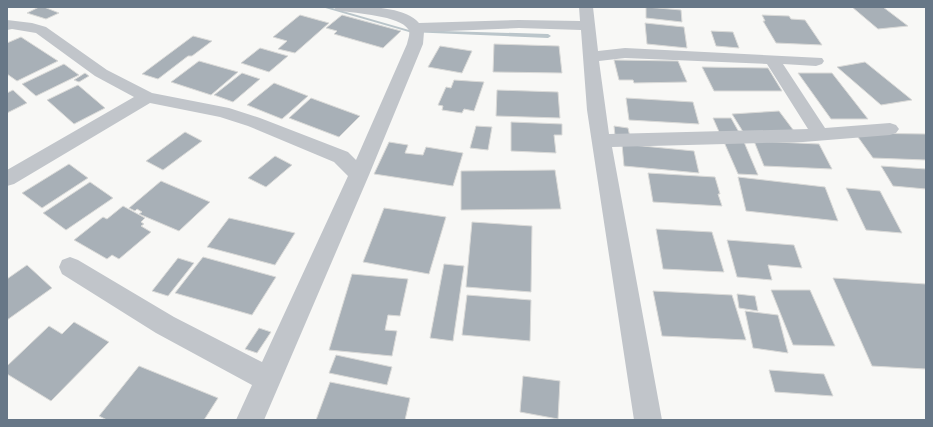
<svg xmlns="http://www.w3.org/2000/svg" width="933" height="427" viewBox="0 0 933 427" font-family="'PT Sans Narrow',sans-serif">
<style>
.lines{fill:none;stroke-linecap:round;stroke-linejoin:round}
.stream{fill:#bac5ca;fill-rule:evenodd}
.building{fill:#a8b0b7;stroke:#dadad8}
.street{fill:#c1c5ca;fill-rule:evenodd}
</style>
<rect width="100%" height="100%" fill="#f8f8f6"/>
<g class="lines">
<path class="stream" d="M 322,7 L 329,7 L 409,30 L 548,34 L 551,36 L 548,38 L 409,32 Z"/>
</g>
<path class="building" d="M 39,7 L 44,7 L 59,13 L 46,19 L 27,13 Z
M 646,7 L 681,10 L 682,22 L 646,18 Z
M 852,7 L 883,7 L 908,26 L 878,29 Z
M 300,15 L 329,23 L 295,53 L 278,49 L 287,41 L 273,37 Z
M 342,15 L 401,31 L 383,48 L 334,34 L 337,31 L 326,28 Z
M 762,15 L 789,16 L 791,19 L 805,20 L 822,45 L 776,43 L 763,21 L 765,21 Z
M 645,23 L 684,27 L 687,48 L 647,44 Z
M 711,31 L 733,32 L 739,48 L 716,46 Z
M 193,36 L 212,41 L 192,56 L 188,56 L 158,79 L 142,74 Z
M 21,37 L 58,61 L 17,81 L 7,74 L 7,43 Z
M 494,44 L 559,46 L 562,73 L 493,72 Z
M 440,46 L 472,51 L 462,73 L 428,67 Z
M 260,48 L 288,56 L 269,72 L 241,63 Z
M 614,60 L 678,61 L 687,82 L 634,83 L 633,80 L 619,80 Z
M 199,61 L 238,72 L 211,95 L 171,82 Z
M 865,62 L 912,100 L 881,105 L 837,67 Z
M 64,64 L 79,75 L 36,96 L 22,84 Z
M 702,67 L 768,68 L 782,91 L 714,91 Z
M 85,73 L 89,76 L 79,82 L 74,80 Z
M 242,73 L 260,79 L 233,102 L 214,95 Z
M 798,73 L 832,73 L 868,119 L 831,119 Z
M 454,80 L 484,82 L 474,111 L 464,109 L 462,113 L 442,110 L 443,106 L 438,105 L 446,87 L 451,88 Z
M 274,83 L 308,96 L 282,119 L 247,105 Z
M 78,85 L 105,108 L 74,124 L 47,100 Z
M 13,90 L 27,103 L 7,113 L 7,93 Z
M 497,90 L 558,92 L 560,118 L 496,116 Z
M 311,98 L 360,116 L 339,137 L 289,118 Z
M 626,98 L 693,102 L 699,124 L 629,120 Z
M 779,111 L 794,131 L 745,135 L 732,114 Z
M 713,118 L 731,118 L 740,134 L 720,134 Z
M 511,122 L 562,124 L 562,135 L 554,135 L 556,153 L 511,151 Z
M 476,126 L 492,127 L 488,150 L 470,148 Z
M 614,126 L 628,128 L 630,137 L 615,136 Z
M 185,132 L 202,141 L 163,170 L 146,161 Z
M 855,133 L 926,134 L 926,160 L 873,158 Z
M 754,141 L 819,144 L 832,169 L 764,166 Z
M 389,142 L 408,145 L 405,153 L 423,155 L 426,147 L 463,153 L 453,186 L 374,174 Z
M 724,142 L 744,142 L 758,175 L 738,174 Z
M 622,144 L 694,151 L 699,173 L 624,166 Z
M 275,156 L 292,165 L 266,187 L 248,178 Z
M 69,164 L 88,178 L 42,208 L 22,193 Z
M 881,166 L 926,169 L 926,189 L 893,186 Z
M 555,170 L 561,209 L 461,210 L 461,171 Z
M 648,173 L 715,177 L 720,194 L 718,194 L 722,206 L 653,202 Z
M 738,177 L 825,187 L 838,221 L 746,211 Z
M 161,181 L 210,202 L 179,231 L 139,214 L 142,212 L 137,209 L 135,211 L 129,208 Z
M 90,182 L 113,198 L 66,230 L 43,213 Z
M 846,188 L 880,191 L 902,233 L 866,230 Z
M 123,206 L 145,218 L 141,222 L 144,224 L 141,226 L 151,232 L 119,259 L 112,255 L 107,259 L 74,240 L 103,217 L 107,219 Z
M 384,208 L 446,217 L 429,274 L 363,262 Z
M 229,218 L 295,233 L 275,265 L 207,247 Z
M 472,222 L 532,226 L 531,292 L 466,287 Z
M 656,229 L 712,232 L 724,272 L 663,269 Z
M 727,240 L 794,245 L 802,268 L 768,265 L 772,280 L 737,277 Z
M 203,257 L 276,277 L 252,315 L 175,293 Z
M 178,258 L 194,263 L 168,296 L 152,291 Z
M 444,264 L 464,266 L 453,341 L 430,338 Z
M 27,265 L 52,288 L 7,320 L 7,279 Z
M 352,274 L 408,279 L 400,316 L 388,315 L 385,330 L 397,331 L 392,356 L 329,350 Z
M 833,278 L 926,284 L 926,369 L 872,366 Z
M 771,290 L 810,290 L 835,346 L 793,345 Z
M 653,291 L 732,295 L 746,340 L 662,336 Z
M 737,294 L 755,296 L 758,311 L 739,308 Z
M 467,295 L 531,300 L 530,341 L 462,335 Z
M 745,311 L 778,315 L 788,353 L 753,348 Z
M 74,322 L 109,342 L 51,401 L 7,374 L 7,366 L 49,326 L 62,334 Z
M 259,328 L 271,332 L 257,353 L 245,349 Z
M 336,355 L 392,367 L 387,385 L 329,373 Z
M 139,366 L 218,398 L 204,420 L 107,420 L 99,416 Z
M 769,370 L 824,374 L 833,396 L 775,392 Z
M 523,376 L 560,381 L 558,419 L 520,412 Z
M 330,382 L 410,398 L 405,420 L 316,420 Z"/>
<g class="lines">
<path class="street" d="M 334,7 C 357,7 402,4 419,23 L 519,20 L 580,21 L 579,7 L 593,7 L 598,51 L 625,48 L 822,58 L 824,61 L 822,64 L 816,66 L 783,64 L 825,128 L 890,123 L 896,125 L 899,129 L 896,133 L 890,135 L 803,142 L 612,147 L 662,420 L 634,420 L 587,110 L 581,30 L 519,28 L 424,32 L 423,44 L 369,175 L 264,420 L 236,420 L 252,385 L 156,333 L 62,274 L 59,267 L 62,260 L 70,257 L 78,260 L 174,317 L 262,362 L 348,176 L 334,162 L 248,126 L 220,117 L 150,103 L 14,184 L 7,186 L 7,170 L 134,97 L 95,76 L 36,33 L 12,29 L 7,30 L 7,20 L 32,23 L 46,27 L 107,70 L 152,93 L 229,108 L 260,118 L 348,152 L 356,160 L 407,44 C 408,39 411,33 408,29 C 400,16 355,13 341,11 L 336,10 ZM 625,58 L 767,64 L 808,129 L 609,134 L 599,61 Z"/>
</g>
<rect width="933" height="427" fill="none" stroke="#677787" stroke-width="16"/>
</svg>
